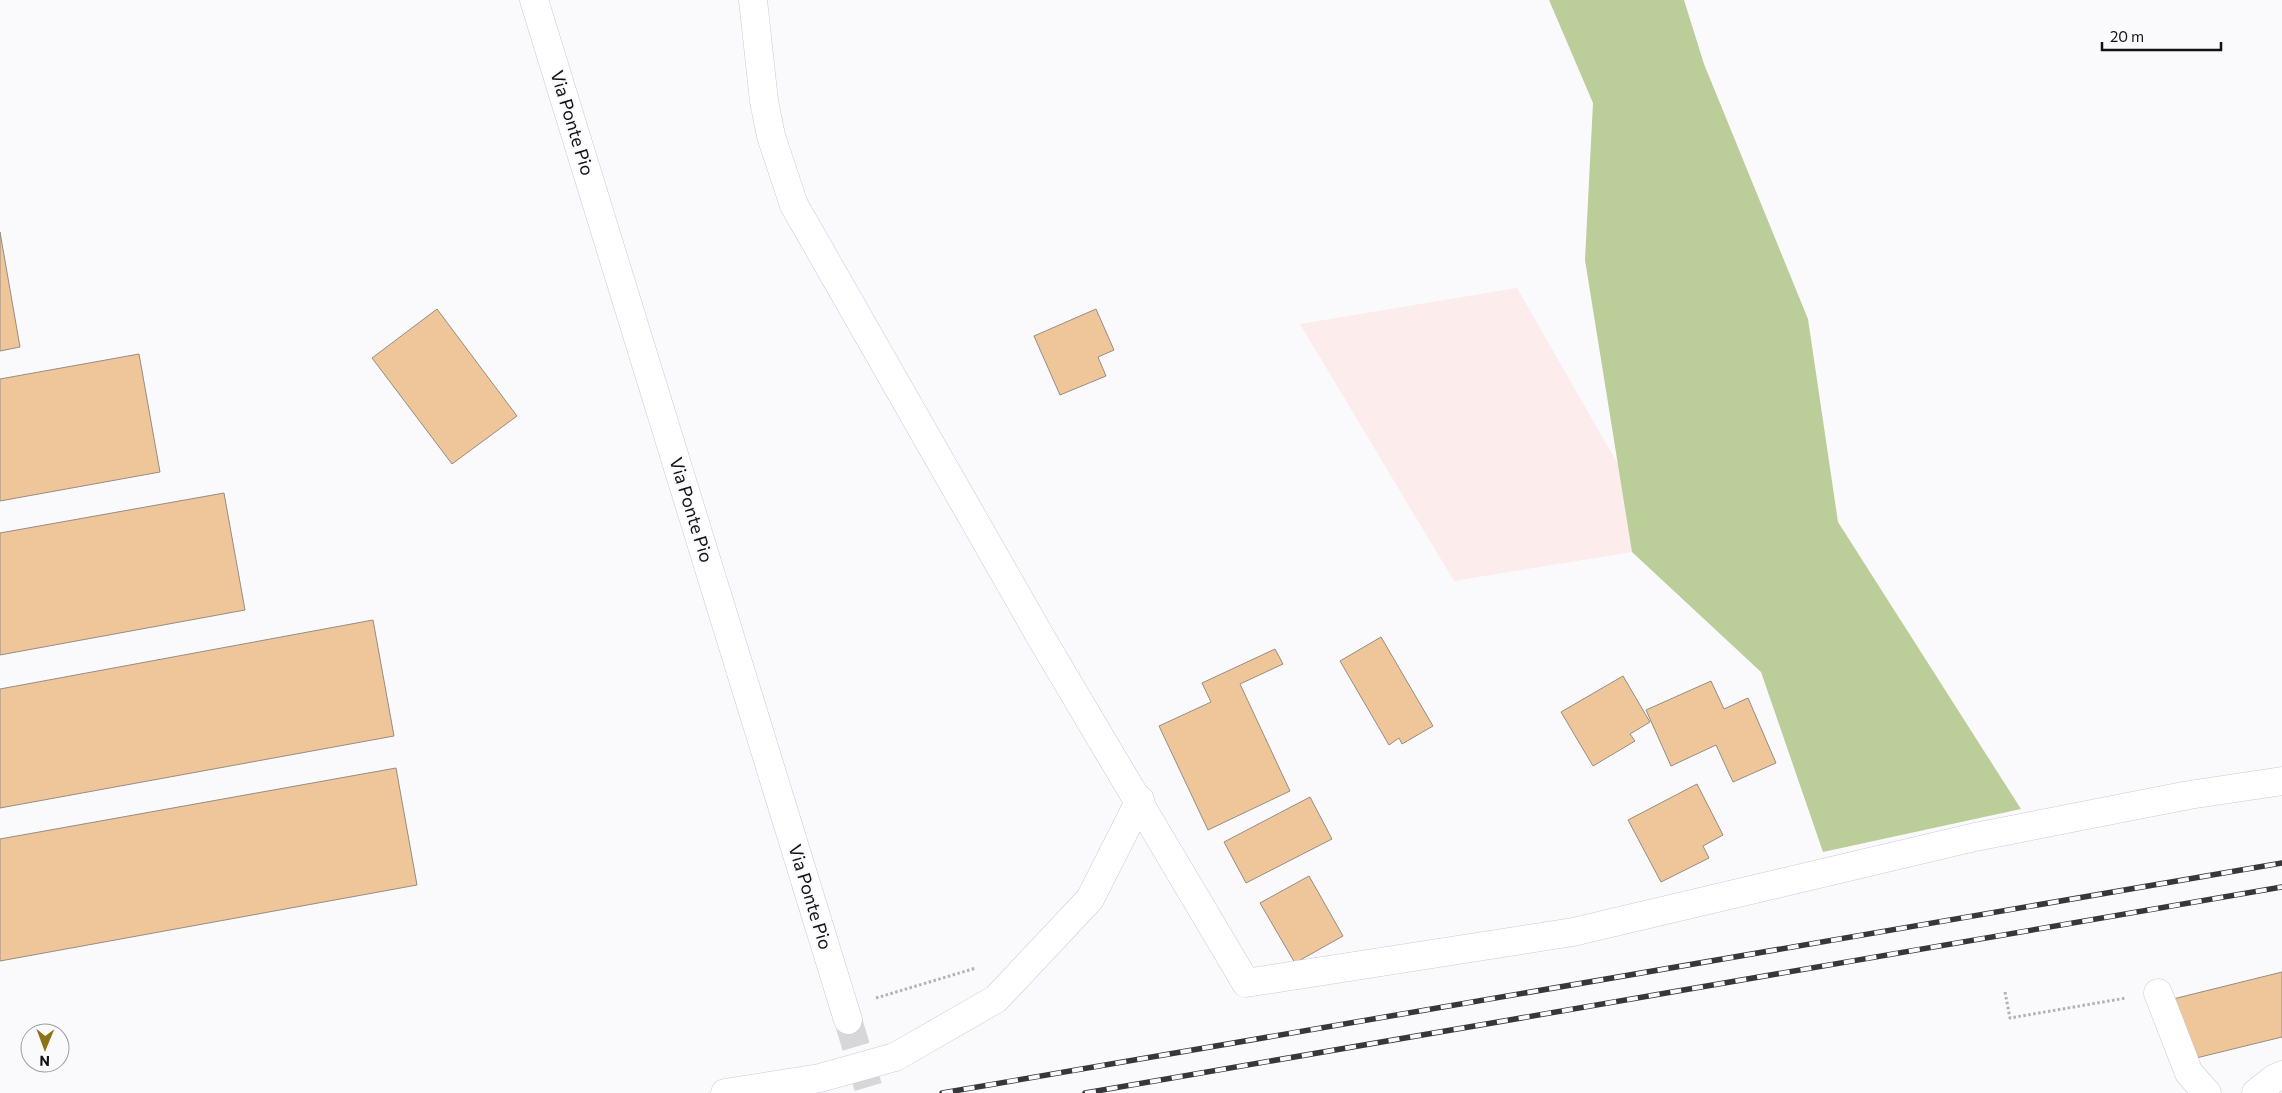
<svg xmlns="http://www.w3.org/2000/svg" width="2282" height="1093" viewBox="0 0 2282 1093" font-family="Commissioner,sans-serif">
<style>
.industrial{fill:#fceceb}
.forest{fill:#bbcd98}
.building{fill:#efc59a;stroke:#978c81}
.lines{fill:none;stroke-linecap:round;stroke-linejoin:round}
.major-tunnel{stroke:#d7d7da;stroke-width:28;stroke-dasharray:28 14;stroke-linecap:butt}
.minor-casing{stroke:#cbc9d9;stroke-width:29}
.major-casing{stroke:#cbc9d9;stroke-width:29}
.path{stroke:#b2b2b5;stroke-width:3;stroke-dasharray:2.5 2.5;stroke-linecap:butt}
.minor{stroke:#fff;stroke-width:28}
.major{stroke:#fff;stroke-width:28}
.rail-casing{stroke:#37363b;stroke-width:5.5}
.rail{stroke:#fafafd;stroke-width:4;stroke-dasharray:11;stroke-linecap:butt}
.labels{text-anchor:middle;stroke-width:4;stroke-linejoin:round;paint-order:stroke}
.street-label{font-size:18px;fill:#121116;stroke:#fafafd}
</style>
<rect width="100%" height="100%" fill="#fafafd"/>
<path class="industrial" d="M 1517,288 L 1619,466 L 1632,552 L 1454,581 L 1300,324 Z"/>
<path class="forest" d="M 1549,0 L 1684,0 L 1704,64 L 1808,319 L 1838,522 L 2021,809 L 1823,852 L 1761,672 L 1632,552 L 1585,260 L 1593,103 Z"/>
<path class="building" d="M 0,232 L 20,347 L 0,351 Z
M 437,309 L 517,416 L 452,464 L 372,358 Z
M 1096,309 L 1114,350 L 1098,357 L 1106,376 L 1060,395 L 1034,336 Z
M 139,354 L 160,472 L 0,501 L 0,379 Z
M 224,493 L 245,610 L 0,655 L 0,533 Z
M 373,620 L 394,736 L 0,808 L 0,689 Z
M 1381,637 L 1433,726 L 1402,744 L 1399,738 L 1389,745 L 1340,661 Z
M 1275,649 L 1283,664 L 1240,684 L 1290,791 L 1208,830 L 1159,726 L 1211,702 L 1202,683 Z
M 1623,676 L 1650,722 L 1630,734 L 1635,741 L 1593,766 L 1561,712 Z
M 1711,681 L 1724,709 L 1748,698 L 1776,763 L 1733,782 L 1716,745 L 1671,766 L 1646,710 Z
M 396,768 L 417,885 L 0,961 L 0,839 Z
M 1697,784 L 1723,835 L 1703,846 L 1709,858 L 1661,882 L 1628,820 Z
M 1310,797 L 1332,839 L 1246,883 L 1224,842 Z
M 1309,876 L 1343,936 L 1295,963 L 1260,903 Z
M 2282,972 L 2282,1037 L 2188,1060 L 2173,999 Z"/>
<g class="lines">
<path class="major-tunnel" d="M 848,1020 L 870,1093"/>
<g class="minor-casing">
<path id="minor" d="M 753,0 L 764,101 L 771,136 L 794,205 L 1043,641 L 1246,983 L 1573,932 L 1975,837 L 2189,795 L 2282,781
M 2158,993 L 2189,1073 L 2207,1093
M 725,1093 L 820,1078 L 895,1057 L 996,999 L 1090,899 L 1140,800
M 2256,1093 L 2275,1078 L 2282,1075"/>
</g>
<g class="major-casing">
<path id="major" d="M 534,0 L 848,1020"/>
</g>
<path class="path" d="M 2005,992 L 2010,1018 L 2126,998
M 876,998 L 976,968"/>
<use href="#minor" class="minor"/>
<use href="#major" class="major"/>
<g class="rail-casing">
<path id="rail" d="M 942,1093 L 2282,863
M 1085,1093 L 2282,887"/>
</g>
<use href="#rail" class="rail"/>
</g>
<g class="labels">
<g class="street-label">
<text transform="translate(572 123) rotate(73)" y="6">Via Ponte Pio</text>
<text transform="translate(691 510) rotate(73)" y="6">Via Ponte Pio</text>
<text transform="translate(810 897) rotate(73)" y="6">Via Ponte Pio</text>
</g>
</g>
<g transform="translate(45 1048) rotate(181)"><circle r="24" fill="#fafafd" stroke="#9d9da1"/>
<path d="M0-4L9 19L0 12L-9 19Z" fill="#8e7216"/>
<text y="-8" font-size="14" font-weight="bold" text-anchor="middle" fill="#121116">N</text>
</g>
<path d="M2102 42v8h119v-8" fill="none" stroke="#121116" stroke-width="2.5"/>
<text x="2110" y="42" font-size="15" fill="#121116" stroke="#fafafd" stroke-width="4" paint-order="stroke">20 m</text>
</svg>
